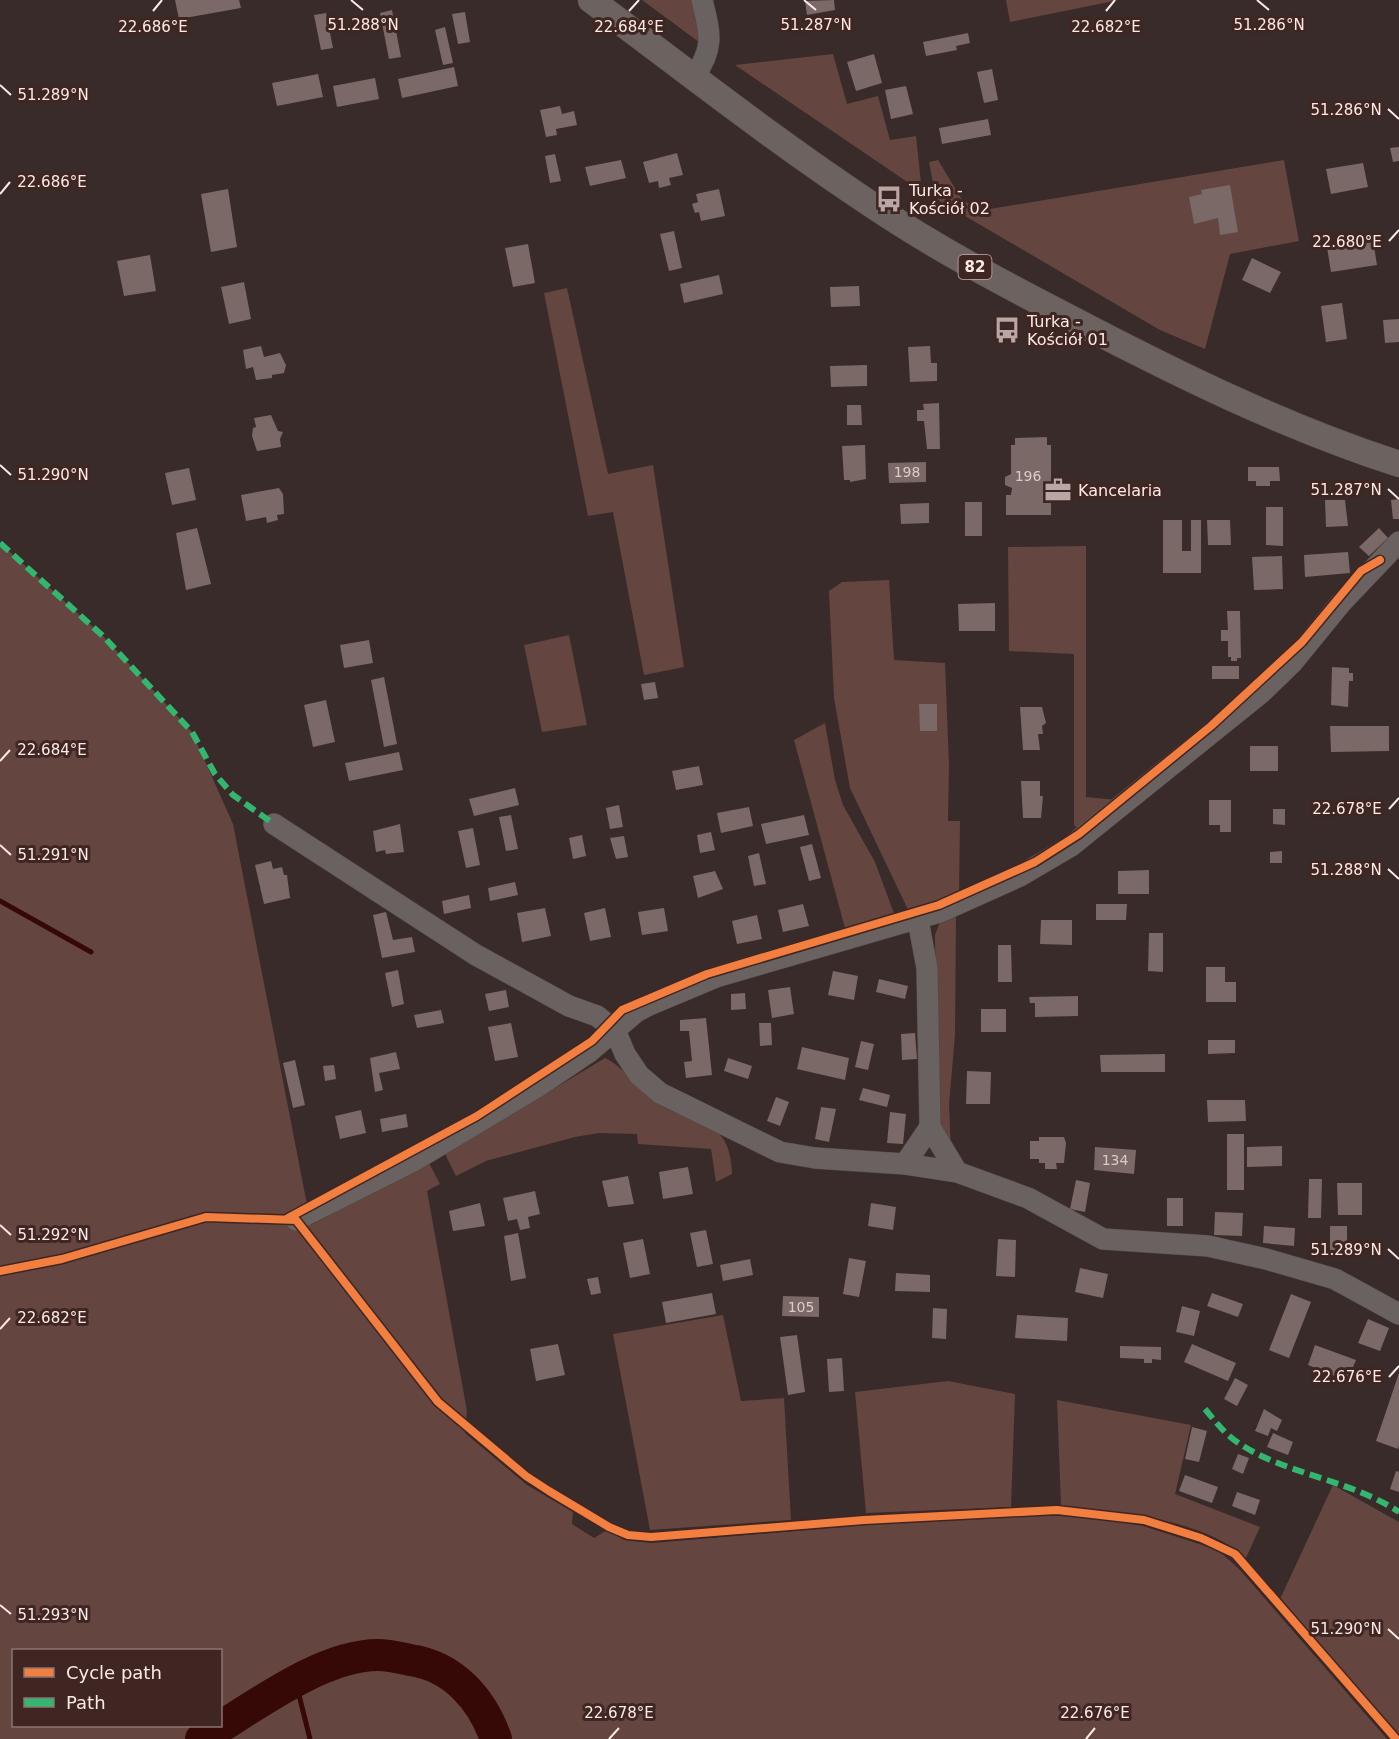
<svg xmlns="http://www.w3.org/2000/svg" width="1399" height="1739" viewBox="0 0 1399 1739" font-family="'DejaVu Sans',sans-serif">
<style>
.green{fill:#64453f;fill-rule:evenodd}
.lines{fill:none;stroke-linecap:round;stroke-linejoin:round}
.stream{stroke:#370906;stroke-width:5}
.river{stroke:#370906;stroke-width:32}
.building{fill:#7a6966}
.minor-casing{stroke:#534745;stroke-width:22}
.major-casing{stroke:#534745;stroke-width:27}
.minor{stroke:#696261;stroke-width:21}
.major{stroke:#6c6260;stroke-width:26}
.quiet{stroke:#33b770;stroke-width:6;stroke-dasharray:12 6;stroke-linecap:butt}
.cycleway-casing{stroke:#402622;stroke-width:11}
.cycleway{stroke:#f27e40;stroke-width:8}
.ticks{fill:none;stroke:#fceae7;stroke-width:2}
.labels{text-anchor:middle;stroke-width:6;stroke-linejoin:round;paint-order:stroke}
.number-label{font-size:14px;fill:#dccac7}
.shield{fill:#402622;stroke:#c4afac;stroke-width:1.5}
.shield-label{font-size:15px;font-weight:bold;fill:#fceae7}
.poi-label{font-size:16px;fill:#fceae7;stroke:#402622;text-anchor:start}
.ticks-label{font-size:15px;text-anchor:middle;fill:#fceae7;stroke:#402622;stroke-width:6;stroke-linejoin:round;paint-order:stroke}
</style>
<rect width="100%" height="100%" fill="#392b29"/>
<path class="green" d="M 642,0 L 696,0 L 703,45 Z
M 1006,0 L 1119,0 L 1010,22 Z
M 833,54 L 847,104 L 878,96 L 890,140 L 916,136 L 922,192 L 735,65 Z
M 938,160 L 961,198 L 978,211 L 1284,160 L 1299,241 L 1230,254 L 1205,349 L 1160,330 L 936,199 L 929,162 Z
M 567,288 L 608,474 L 653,465 L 684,667 L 644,675 L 613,512 L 588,516 L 544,293 Z
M 0,543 L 103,636 L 192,732 L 233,824 L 311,1225 L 429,1163 L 440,1184 L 427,1191 L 467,1411 L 465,1433 L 527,1485 L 573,1512 L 572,1524 L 594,1538 L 607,1530 L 624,1540 L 652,1543 L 890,1523 L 1020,1516 L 1085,1516 L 1143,1526 L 1218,1550 L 1240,1570 L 1387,1739 L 0,1739 ZM 14,1650 L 220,1650 L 220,1726 L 14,1726 Z
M 1086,546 L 1086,797 L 1116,800 L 1080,830 L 1074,825 L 1074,654 L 1009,651 L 1008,547 Z
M 889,580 L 894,660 L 945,663 L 949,766 L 948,821 L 960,821 L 959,894 L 910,914 L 850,788 L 834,698 L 829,591 L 842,582 Z
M 569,635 L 587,725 L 542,732 L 524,645 Z
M 825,723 L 835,780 L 843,805 L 875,862 L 895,916 L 845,928 L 794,740 Z
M 956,914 L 955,1035 L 949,1105 L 951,1150 L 941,1135 L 936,1106 L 935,935 L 941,919 Z
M 605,1058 C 626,1068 637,1090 657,1103 C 676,1116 702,1119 720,1135 C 729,1143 732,1163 732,1174 L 716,1182 L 711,1149 L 638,1144 L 637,1134 L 599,1133 L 575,1137 L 486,1161 L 456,1176 L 445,1154 Z
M 723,1315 L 741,1401 L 784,1398 L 791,1520 L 650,1530 L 613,1334 Z
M 948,1381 L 1015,1394 L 1011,1507 L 866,1513 L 855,1392 Z
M 1057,1400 L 1191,1425 L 1175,1494 L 1260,1527 L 1246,1558 C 1202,1518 1118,1512 1061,1506 Z
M 1333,1485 L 1399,1522 L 1399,1736 L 1280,1599 Z"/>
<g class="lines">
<path class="stream" d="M 0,901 L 91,952
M 296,1683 L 310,1739"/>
<path class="river" d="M 201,1739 C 250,1710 320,1655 378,1655 C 389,1655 400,1658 410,1660 C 453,1666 482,1699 496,1739"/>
</g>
<path class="building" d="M 175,0 L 239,0 L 241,8 L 179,19 Z
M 834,0 L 835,10 L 807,15 L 805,1 Z
M 392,10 L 401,57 L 389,59 L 380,13 Z
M 465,12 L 470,42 L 458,44 L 452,14 Z
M 326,13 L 333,48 L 321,50 L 314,15 Z
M 445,27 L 453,63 L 443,65 L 435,30 Z
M 968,33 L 970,43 L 956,46 L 957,50 L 926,56 L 923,42 Z
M 874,54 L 882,83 L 856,91 L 847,62 Z
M 454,67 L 458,86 L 402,98 L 398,79 Z
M 992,69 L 998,100 L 984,103 L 977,72 Z
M 318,74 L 323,97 L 277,106 L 272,83 Z
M 375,78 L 379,99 L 337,107 L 333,86 Z
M 906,86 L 913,114 L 891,119 L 885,90 Z
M 560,106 L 562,114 L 574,111 L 577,125 L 556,129 L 557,135 L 546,137 L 540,110 Z
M 988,119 L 991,135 L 942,144 L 939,128 Z
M 1399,147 L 1399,161 L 1393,162 L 1390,148 Z
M 677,153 L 683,175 L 669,178 L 671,185 L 659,188 L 658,181 L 649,183 L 643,162 Z
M 555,154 L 561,181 L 550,183 L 545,156 Z
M 621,160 L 626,178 L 590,186 L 585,167 Z
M 1363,163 L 1368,187 L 1331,194 L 1326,169 Z
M 1230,185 L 1238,232 L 1220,235 L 1218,218 L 1194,224 L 1189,197 L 1202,194 L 1201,190 Z
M 228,189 L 237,247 L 211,252 L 201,194 Z
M 719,189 L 725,216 L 701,221 L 699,212 L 695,213 L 692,204 L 698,202 L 696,194 Z
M 674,231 L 682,268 L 669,271 L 660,234 Z
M 1373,240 L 1377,265 L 1331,272 L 1327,247 Z
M 528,244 L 535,283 L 513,287 L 505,248 Z
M 150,255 L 156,291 L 124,296 L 117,261 Z
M 1252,258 L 1281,272 L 1270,293 L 1242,280 Z
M 719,275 L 723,294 L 684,303 L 680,284 Z
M 244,282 L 251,319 L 229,324 L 221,287 Z
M 859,286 L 860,306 L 831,307 L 830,287 Z
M 1342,303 L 1347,339 L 1326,342 L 1321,306 Z
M 1399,319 L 1399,342 L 1385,343 L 1383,320 Z
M 261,346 L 264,357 L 280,353 L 286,365 L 284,373 L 272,375 L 272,378 L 256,380 L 253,367 L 246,369 L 243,350 Z
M 930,346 L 931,363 L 937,363 L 937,381 L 910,382 L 908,347 Z
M 867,365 L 867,386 L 831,387 L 830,366 Z
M 939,403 L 940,449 L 927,449 L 924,421 L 917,421 L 917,410 L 924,410 L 923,404 Z
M 847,405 L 861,405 L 862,425 L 847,425 Z
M 271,415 L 278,431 L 283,432 L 280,439 L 281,447 L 257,451 L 252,436 L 253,428 L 256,427 L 254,418 Z
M 1047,437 L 1047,445 L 1051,445 L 1051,483 L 1065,483 L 1065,501 L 1051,501 L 1051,515 L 1006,515 L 1006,495 L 1011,495 L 1012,488 L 1005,485 L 1005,477 L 1011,474 L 1011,445 L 1015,445 L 1015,438 Z
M 865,445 L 866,479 L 850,482 L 850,480 L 844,480 L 842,446 Z
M 926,462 L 926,482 L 889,483 L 888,463 Z
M 1248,467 L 1279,467 L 1280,481 L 1270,481 L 1270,486 L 1256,486 L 1256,481 L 1248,481 Z
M 189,468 L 196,500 L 172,505 L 165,473 Z
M 279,488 L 283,494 L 284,514 L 277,515 L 278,520 L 267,523 L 266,517 L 246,521 L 241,495 Z
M 1399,499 L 1399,519 L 1393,519 L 1391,500 Z
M 1325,500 L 1345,500 L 1348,526 L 1326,527 Z
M 965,502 L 982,502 L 982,536 L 965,536 Z
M 929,503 L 929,523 L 901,524 L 900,504 Z
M 1266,507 L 1283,507 L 1283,546 L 1266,545 Z
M 1163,520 L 1182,520 L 1182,551 L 1191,551 L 1191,520 L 1201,520 L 1201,573 L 1163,573 Z
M 1207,520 L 1230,520 L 1231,545 L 1208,545 Z
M 197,528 L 211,584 L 186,590 L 176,533 Z
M 1379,528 L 1388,538 L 1369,556 L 1359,547 Z
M 1348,552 L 1350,573 L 1305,577 L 1304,555 Z
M 1282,556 L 1283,589 L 1254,590 L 1252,557 Z
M 995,603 L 995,631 L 959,631 L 958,604 Z
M 1227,611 L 1240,611 L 1241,658 L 1237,658 L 1237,661 L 1231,661 L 1231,657 L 1228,657 L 1228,641 L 1221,641 L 1221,630 L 1228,630 Z
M 369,640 L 373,663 L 344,668 L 340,645 Z
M 1212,666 L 1239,666 L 1239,679 L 1212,679 Z
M 1332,667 L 1349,668 L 1349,673 L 1353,673 L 1353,681 L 1349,681 L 1348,707 L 1331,705 Z
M 384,677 L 397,744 L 384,747 L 371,680 Z
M 655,682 L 658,698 L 644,700 L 641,684 Z
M 326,700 L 335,742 L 313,747 L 304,705 Z
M 919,704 L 937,704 L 937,731 L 920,731 Z
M 1020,707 L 1042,707 L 1046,723 L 1042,726 L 1043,734 L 1038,734 L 1040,750 L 1023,750 Z
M 1330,726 L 1389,726 L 1389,751 L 1331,752 Z
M 1250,746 L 1278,746 L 1278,771 L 1250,771 Z
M 399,752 L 403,770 L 349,781 L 345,763 Z
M 699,766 L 703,785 L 676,790 L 672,771 Z
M 1021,781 L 1040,781 L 1040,796 L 1043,796 L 1041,818 L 1023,818 Z
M 515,788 L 519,805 L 474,816 L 469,799 Z
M 1209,800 L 1231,800 L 1231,832 L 1220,832 L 1220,825 L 1209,825 Z
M 619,805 L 623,827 L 610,829 L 606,808 Z
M 749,807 L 753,826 L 721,833 L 717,813 Z
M 1273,809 L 1285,809 L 1285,825 L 1273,824 Z
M 511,815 L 518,849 L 506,851 L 499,817 Z
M 804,815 L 809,835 L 766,844 L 761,824 Z
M 400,824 L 404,852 L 386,854 L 385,850 L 376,852 L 373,831 Z
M 473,828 L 480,865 L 466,868 L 458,831 Z
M 711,832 L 715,850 L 700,853 L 697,835 Z
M 582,835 L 586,856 L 573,859 L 569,838 Z
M 624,836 L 628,857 L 616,859 L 610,838 Z
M 812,844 L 821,878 L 809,881 L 800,847 Z
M 1282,851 L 1282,863 L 1270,863 L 1270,852 Z
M 759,853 L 766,884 L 754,886 L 748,856 Z
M 271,861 L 273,869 L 282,867 L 284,875 L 287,875 L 290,898 L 264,904 L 255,865 Z
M 1149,870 L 1149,894 L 1118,894 L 1118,871 Z
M 715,871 L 723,889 L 698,898 L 693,876 Z
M 515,882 L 518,895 L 490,901 L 488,888 Z
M 469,895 L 471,908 L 444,914 L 442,901 Z
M 803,904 L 809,926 L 783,932 L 778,910 Z
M 1096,904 L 1127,904 L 1126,920 L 1096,920 Z
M 545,908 L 551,936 L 522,942 L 517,913 Z
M 605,908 L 611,937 L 590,941 L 584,913 Z
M 664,908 L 668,931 L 642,935 L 638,912 Z
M 386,912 L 393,940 L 412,937 L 415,952 L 382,958 L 373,915 Z
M 757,915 L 762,939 L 737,944 L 732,921 Z
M 1041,920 L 1072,920 L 1072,945 L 1040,944 Z
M 1149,933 L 1163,933 L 1163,972 L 1148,971 Z
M 998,945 L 1011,945 L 1012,982 L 998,982 Z
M 1206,967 L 1225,967 L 1225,982 L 1236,982 L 1236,1002 L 1206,1002 Z
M 398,970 L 404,1004 L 392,1007 L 385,973 Z
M 833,971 L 858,976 L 854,1000 L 828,995 Z
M 879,979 L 908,986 L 905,999 L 876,992 Z
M 790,987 L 794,1014 L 772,1018 L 768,990 Z
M 506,990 L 509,1007 L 489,1011 L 485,994 Z
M 745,993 L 746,1009 L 731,1010 L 731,994 Z
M 1078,996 L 1078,1016 L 1035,1017 L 1035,1003 L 1030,1003 L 1029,997 Z
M 981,1009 L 1006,1009 L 1006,1032 L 981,1032 Z
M 441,1010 L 444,1023 L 417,1028 L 414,1015 Z
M 706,1018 L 712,1075 L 686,1078 L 684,1062 L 692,1061 L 689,1031 L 680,1031 L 680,1020 Z
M 511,1023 L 518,1057 L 495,1061 L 488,1027 Z
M 759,1023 L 771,1023 L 772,1045 L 760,1046 Z
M 915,1033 L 917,1059 L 902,1060 L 901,1034 Z
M 1208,1040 L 1235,1040 L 1235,1053 L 1208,1054 Z
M 861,1041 L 874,1044 L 868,1070 L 855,1067 Z
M 802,1047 L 849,1058 L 845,1080 L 797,1069 Z
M 396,1052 L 400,1069 L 379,1073 L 383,1090 L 375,1092 L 370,1058 Z
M 1165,1054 L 1165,1072 L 1101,1072 L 1100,1055 Z
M 728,1058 L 752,1066 L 748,1079 L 724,1071 Z
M 295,1060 L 305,1105 L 293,1108 L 283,1063 Z
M 334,1065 L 336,1079 L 325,1081 L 323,1066 Z
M 967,1071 L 991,1072 L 990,1104 L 966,1104 Z
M 863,1088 L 890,1095 L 887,1107 L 859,1100 Z
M 776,1097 L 789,1102 L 780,1126 L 767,1121 Z
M 1207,1100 L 1245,1100 L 1246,1121 L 1208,1122 Z
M 821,1107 L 836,1109 L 829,1142 L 815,1139 Z
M 361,1110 L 366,1133 L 340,1139 L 335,1116 Z
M 890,1112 L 906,1114 L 903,1144 L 887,1143 Z
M 406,1114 L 408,1127 L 382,1132 L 380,1119 Z
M 1227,1134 L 1244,1134 L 1244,1190 L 1227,1190 Z
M 1039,1137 L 1064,1137 L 1066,1143 L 1064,1163 L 1056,1163 L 1057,1169 L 1045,1169 L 1045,1163 L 1039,1163 L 1039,1159 L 1030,1159 L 1030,1141 L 1039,1141 Z
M 1282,1146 L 1282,1166 L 1247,1167 L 1247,1147 Z
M 1095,1147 L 1136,1150 L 1134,1174 L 1094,1170 Z
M 688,1167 L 693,1194 L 663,1199 L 659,1172 Z
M 628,1176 L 634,1204 L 608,1207 L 602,1181 Z
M 1309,1179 L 1322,1179 L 1321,1218 L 1308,1218 Z
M 1076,1180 L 1090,1183 L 1085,1212 L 1070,1209 Z
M 1337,1183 L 1362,1183 L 1362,1215 L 1338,1215 Z
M 535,1191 L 540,1214 L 528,1217 L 530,1228 L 520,1230 L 517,1219 L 508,1221 L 503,1198 Z
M 1167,1198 L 1183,1198 L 1183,1226 L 1167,1226 Z
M 480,1203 L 485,1226 L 453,1231 L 449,1211 Z
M 871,1203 L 896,1207 L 893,1230 L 868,1226 Z
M 1215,1212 L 1243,1213 L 1242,1236 L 1214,1235 Z
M 1264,1226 L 1295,1228 L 1294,1246 L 1263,1243 Z
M 1330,1226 L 1347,1226 L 1347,1256 L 1330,1255 Z
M 706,1230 L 713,1264 L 697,1267 L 690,1233 Z
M 518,1233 L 526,1278 L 511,1281 L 504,1236 Z
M 643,1239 L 650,1274 L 630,1278 L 623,1243 Z
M 998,1239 L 1016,1240 L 1015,1277 L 996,1276 Z
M 849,1258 L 866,1261 L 859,1297 L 843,1294 Z
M 750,1259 L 753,1275 L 723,1281 L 720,1265 Z
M 1080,1268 L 1108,1274 L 1103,1298 L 1075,1292 Z
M 896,1273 L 930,1275 L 930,1292 L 895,1291 Z
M 598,1277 L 601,1293 L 591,1295 L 587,1279 Z
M 712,1293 L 716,1314 L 666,1323 L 662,1302 Z
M 1212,1293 L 1243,1304 L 1238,1317 L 1207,1306 Z
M 1291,1294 L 1311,1302 L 1289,1358 L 1269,1350 Z
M 783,1296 L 819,1297 L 819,1317 L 782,1316 Z
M 1182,1306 L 1200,1311 L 1194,1336 L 1176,1332 Z
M 933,1308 L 947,1309 L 946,1339 L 932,1338 Z
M 1017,1315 L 1068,1318 L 1067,1341 L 1015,1338 Z
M 1368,1319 L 1389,1328 L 1380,1351 L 1358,1343 Z
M 797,1335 L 805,1392 L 788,1395 L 780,1337 Z
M 558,1344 L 565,1375 L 536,1381 L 530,1349 Z
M 1192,1344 L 1236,1363 L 1228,1381 L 1184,1362 Z
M 1315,1345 L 1356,1360 L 1347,1381 L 1308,1365 Z
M 1120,1346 L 1161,1347 L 1161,1360 L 1152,1359 L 1152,1363 L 1144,1363 L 1144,1359 L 1120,1358 Z
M 842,1358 L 844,1391 L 829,1392 L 827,1359 Z
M 1399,1373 L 1399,1445 L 1398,1449 L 1376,1441 Z
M 1235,1378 L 1248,1385 L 1237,1406 L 1224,1399 Z
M 1264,1409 L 1282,1420 L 1277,1431 L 1271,1428 L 1268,1436 L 1255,1431 Z
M 1192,1427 L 1207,1431 L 1199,1462 L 1185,1459 Z
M 1273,1433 L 1293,1442 L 1288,1455 L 1267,1447 Z
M 1238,1454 L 1249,1458 L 1243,1474 L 1232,1469 Z
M 1396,1471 L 1399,1472 L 1399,1492 L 1390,1489 Z
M 1185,1475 L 1218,1487 L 1212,1503 L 1179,1491 Z
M 1237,1492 L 1260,1500 L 1255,1515 L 1232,1506 Z"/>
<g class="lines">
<g class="minor-casing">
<path id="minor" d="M 694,77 C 715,47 710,33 702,0
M 274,824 L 476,955 L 569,1006 L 597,1016 L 615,1030 L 625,1054 L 639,1075 L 660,1093 L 780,1152 L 815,1158 L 905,1164 L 957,1172 L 1028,1198 L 1103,1239 L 1208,1246 L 1266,1259 L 1335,1279 L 1399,1314
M 930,1127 L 957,1172
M 905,1164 L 930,1127 L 927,968 L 918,920
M 296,1220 L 415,1160 L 537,1087 L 589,1052 L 636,1012 L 649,1005 L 716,977 L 940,912 L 1020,876 L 1071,846 L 1261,693 L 1292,663 L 1341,603 L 1399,542"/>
</g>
<g class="major-casing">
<path id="major" d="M 591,0 C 684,69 775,141 872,205 C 936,248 1004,284 1072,319 C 1179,375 1285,427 1399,464"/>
</g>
<use href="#minor" class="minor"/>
<use href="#major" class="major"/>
<path class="quiet" d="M 0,543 L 103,636 L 192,732 L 215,774 L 233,795 L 274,824
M 1205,1409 C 1215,1421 1224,1433 1237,1442 C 1283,1474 1349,1479 1399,1512"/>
<g class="cycleway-casing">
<path id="cycleway" d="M 288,1218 L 477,1116 L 592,1041 L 622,1010 L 707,974 L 939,905 L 1035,862 L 1079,834 L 1211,726 L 1302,642 L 1361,571 L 1380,560
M 0,1271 L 62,1259 L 206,1217 L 296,1220 L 438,1402 L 526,1476 L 549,1491 L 609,1527 L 628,1535 L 651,1537 L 864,1520 L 1057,1510 L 1144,1520 L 1201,1538 L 1235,1554 L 1396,1739"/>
</g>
<use href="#cycleway" class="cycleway"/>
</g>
<path class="ticks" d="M 351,0 L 363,10M 804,0 L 816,10M 1257,0 L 1269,10M 153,11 L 162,0M 629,11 L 639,0M 1106,11 L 1115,0M 0,85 L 11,95M 1388,109 L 1399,119M 0,194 L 10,182M 1389,241 L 1399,230M 0,465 L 11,475M 1388,489 L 1399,499M 0,761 L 10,750M 1389,809 L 1399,798M 0,845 L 11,855M 1388,869 L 1399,879M 0,1225 L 11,1235M 1388,1249 L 1399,1259M 0,1329 L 10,1318M 1389,1377 L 1399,1366M 0,1605 L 11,1614M 1388,1629 L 1399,1639M 609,1739 L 619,1728M 1086,1739 L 1095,1728"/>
<defs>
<g id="bus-bare" transform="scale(2.07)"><path d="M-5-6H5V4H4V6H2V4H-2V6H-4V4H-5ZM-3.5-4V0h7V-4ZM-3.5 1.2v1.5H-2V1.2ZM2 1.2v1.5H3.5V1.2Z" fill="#b8a7a4" stroke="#402622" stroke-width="2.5" paint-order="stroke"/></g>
<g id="office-bare" transform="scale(2.07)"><path d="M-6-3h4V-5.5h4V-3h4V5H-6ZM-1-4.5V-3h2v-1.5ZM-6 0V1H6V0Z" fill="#b8a7a4" stroke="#402622" stroke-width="2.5" paint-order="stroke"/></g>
</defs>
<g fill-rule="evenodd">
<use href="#bus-bare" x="889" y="199"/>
<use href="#bus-bare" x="1007" y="330"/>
<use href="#office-bare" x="1058" y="490"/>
</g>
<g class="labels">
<g class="number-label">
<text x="907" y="477">198</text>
<text x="1028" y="481">196</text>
<text x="1115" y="1165">134</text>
<text x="801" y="1312">105</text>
</g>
<rect class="shield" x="958.5" y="255" width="33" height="24" rx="4.5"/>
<g class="shield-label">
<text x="975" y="272">82</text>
</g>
<g class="poi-label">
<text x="909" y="196">Turka -<tspan x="909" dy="18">Kościół 02</tspan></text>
<text x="1027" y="327">Turka -<tspan x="1027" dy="18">Kościół 01</tspan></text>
<text x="1078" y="496">Kancelaria</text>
</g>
</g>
<g class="ticks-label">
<text x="363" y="30">51.288°N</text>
<text x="816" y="30">51.287°N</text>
<text x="1269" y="30">51.286°N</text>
<text x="153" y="32">22.686°E</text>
<text x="629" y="32">22.684°E</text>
<text x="1106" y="32">22.682°E</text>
<text x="53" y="100">51.289°N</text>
<text x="1346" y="115">51.286°N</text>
<text x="52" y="187">22.686°E</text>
<text x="1347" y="247">22.680°E</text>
<text x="53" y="480">51.290°N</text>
<text x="1346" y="495">51.287°N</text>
<text x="52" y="755">22.684°E</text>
<text x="1347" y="814">22.678°E</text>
<text x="53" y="860">51.291°N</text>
<text x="1346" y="875">51.288°N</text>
<text x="53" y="1240">51.292°N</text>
<text x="1346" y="1255">51.289°N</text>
<text x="52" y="1323">22.682°E</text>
<text x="1347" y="1382">22.676°E</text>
<text x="53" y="1620">51.293°N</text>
<text x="1346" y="1634">51.290°N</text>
<text x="619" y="1718">22.678°E</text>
<text x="1095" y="1718">22.676°E</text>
</g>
<rect x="12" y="1649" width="210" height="78" fill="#402622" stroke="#8b7471" stroke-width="1.5"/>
<rect x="24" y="1668" width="30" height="9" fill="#f27e40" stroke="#8b7471" stroke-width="1.5"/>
<text x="66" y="1679" font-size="18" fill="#fceae7">Cycle path</text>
<rect x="24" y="1698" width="30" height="9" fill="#33b770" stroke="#8b7471" stroke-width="1.5"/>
<text x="66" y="1709" font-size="18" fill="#fceae7">Path</text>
</svg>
